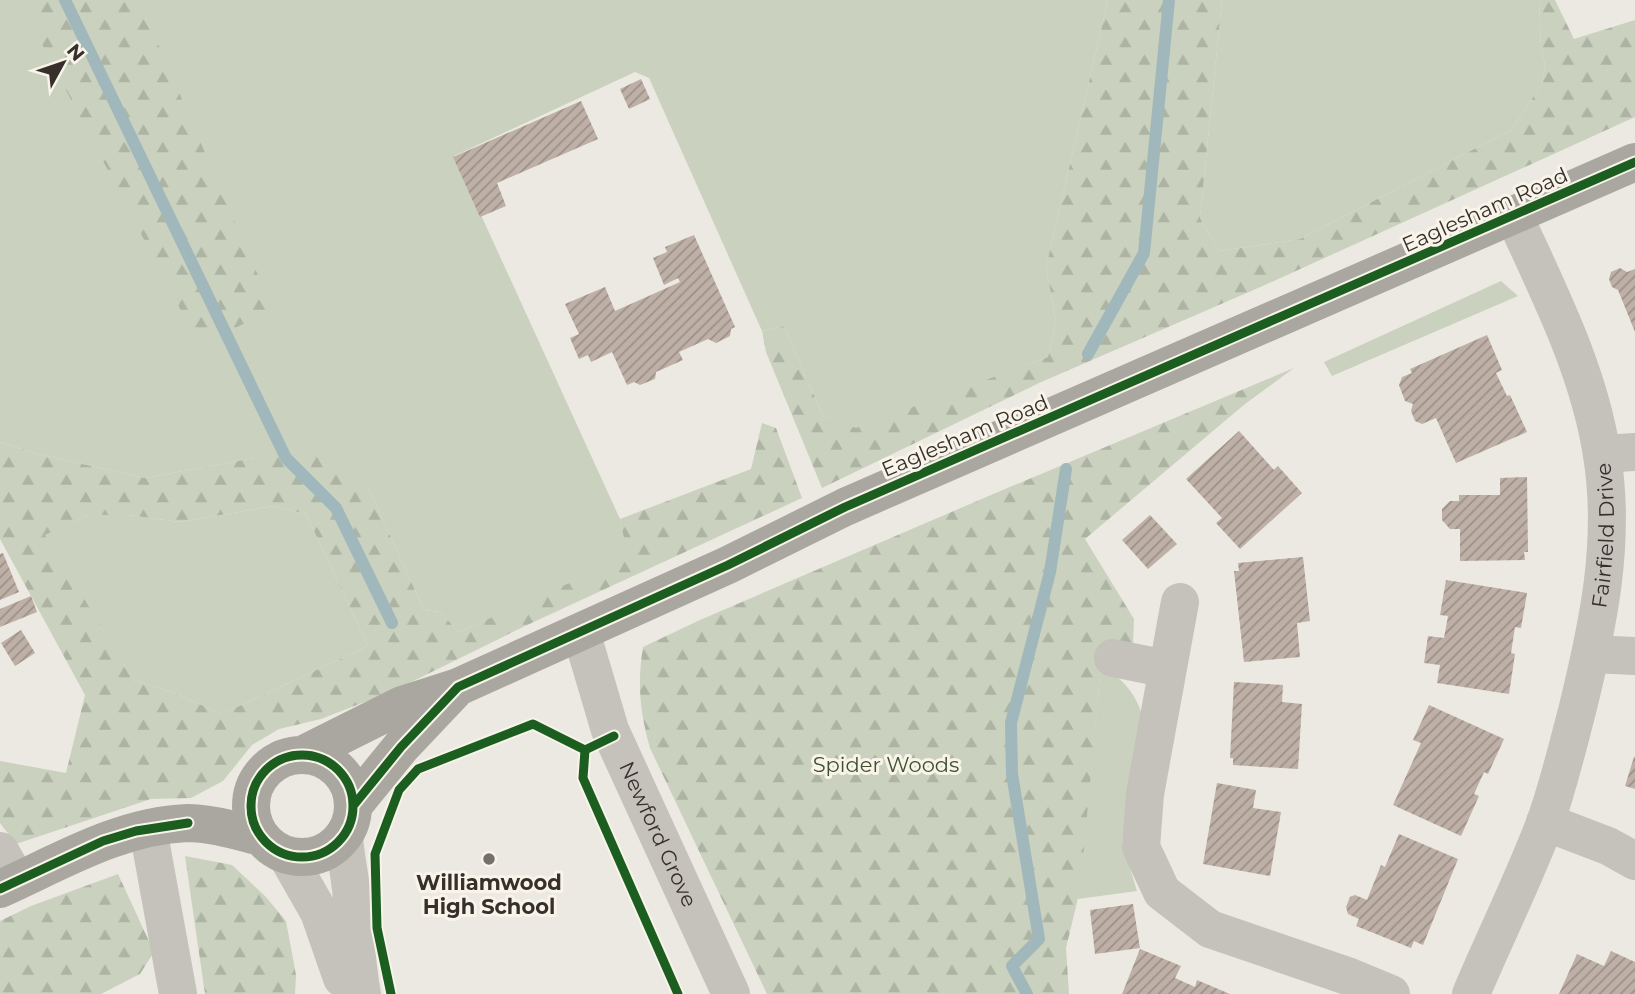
<svg xmlns="http://www.w3.org/2000/svg" width="1635" height="994" viewBox="0 0 1635 994" font-family="Montserrat,sans-serif">
<style>
.grass{fill:#cad1be}
.forest{fill:url(#forest-firs);fill-rule:evenodd}
.lines{fill:none;stroke-linecap:round;stroke-linejoin:round}
.stream{stroke:#a0b7bb;stroke-width:12}
.building{fill:url(#building-hatch)}
.minor{stroke:#c5c1bb;stroke-width:38}
.major{stroke:#aaa6a0;stroke-width:38}
.cycleway-casing{stroke:#f8f4ea;stroke-width:13}
.cycleway{stroke:#1b5e20;stroke-width:9}
.poi-dot{fill:#76706a;stroke:#f8f4ea;stroke-width:2.5}
.labels{text-anchor:middle;stroke-width:6;stroke-linejoin:round;paint-order:stroke}
.street-label{font-size:21px;fill:#362f2a;stroke:#f8f4ea}
.park-label{font-size:21px;fill:#405130;stroke:#f8f4ea}
.poi-label{font-size:21px;font-weight:bold;fill:#362f2a;stroke:#f8f4ea}
</style>
<defs>
<pattern id="forest-firs" width="22" height="20" patternUnits="userSpaceOnUse" patternTransform="scale(1.75)"><rect width="22" height="20" fill="#cad1be"/><path d="M5 1l3.5 6h-7zM16 11l3.5 6h-7z" fill="#aeb4a3"/></pattern>
<pattern id="building-hatch" width="6" height="6" patternUnits="userSpaceOnUse" patternTransform="scale(1.75)"><rect width="6" height="6" fill="#beb0a6"/><path d="M-1 1l2-2M0 6l6-6M5 7l2-2" fill="none" stroke="#9b9087"/></pattern>
</defs>
<rect width="100%" height="100%" fill="#ece9e2"/>
<path class="grass" d="M 0,0 L 1108,0 L 1046,267 L 1056,321 L 1048,357 L 856,429 L 823,416 L 784,326 L 762,331 L 649,78 L 635,72 L 454,156 L 620,519 L 629,557 L 459,632 L 440,612 L 424,610 L 368,487 L 254,458 L 145,478 L 38,454 L 0,442 Z
M 1222,0 L 1539,0 L 1541,46 L 1545,66 L 1542,84 L 1511,130 L 1300,239 L 1219,251 L 1200,218 Z
M 1501,281 L 1518,296 L 1332,376 L 1324,362 Z
M 273,506 L 306,514 L 368,646 L 222,714 L 174,693 L 134,680 L 44,535 L 88,515 L 128,515 L 180,522 Z
M 1101,666 C 1123,679 1136,693 1143,718 L 1122,842 L 1137,891 L 1078,899 Z"/>
<path class="forest" d="M 19,0 L 139,0 L 273,310 L 199,345 Z
M 1108,0 L 1222,0 L 1200,218 L 1219,251 L 1300,239 L 1511,130 L 1542,84 L 1545,66 L 1541,46 L 1539,0 L 1555,0 L 1574,39 L 1635,20 L 1635,117 L 1265,285 L 1039,383 L 822,488 L 766,352 L 762,331 L 784,326 L 823,416 L 856,428 L 1048,357 L 1056,321 L 1046,267 Z
M 1294,368 L 1245,404 L 1085,539 L 1134,619 L 1133,645 L 1101,666 L 1080,890 L 1066,948 L 1069,994 L 767,994 L 650,748 C 640,712 637,684 643,647 L 700,620 L 998,492 Z
M 762,423 L 776,428 L 802,498 L 525,626 L 393,691 L 321,719 L 279,729 L 252,745 L 223,781 L 191,798 L 151,799 L 16,844 L 0,823 L 0,761 L 66,773 L 85,695 L 0,539 L 0,442 L 38,454 L 145,478 L 254,458 L 329,455 L 368,487 L 424,610 L 440,612 L 459,632 L 628,557 L 620,519 L 751,469 ZM 273,506 L 306,514 L 368,646 L 222,714 L 174,693 L 134,680 L 45,535 L 88,515 L 128,515 L 180,522 Z
M 185,856 L 232,865 L 265,896 L 286,921 L 296,975 L 295,994 L 205,994 Z
M 118,874 L 154,952 L 140,974 L 101,994 L 0,994 L 0,921 L 31,906 Z"/>
<g class="lines">
<path class="stream" d="M 65,0 L 286,458 L 336,508 L 392,623
M 1088,354 L 1144,253 L 1169,0
M 1027,994 L 1012,966 L 1039,939 L 1012,774 L 1011,723 L 1050,572 L 1066,469"/>
</g>
<path class="building" d="M 641,79 L 650,99 L 629,109 L 620,89 Z
M 581,101 L 598,139 L 497,183 L 506,206 L 480,217 L 453,157 Z
M 694,235 L 735,327 L 731,329 L 730,336 L 716,343 L 708,339 L 679,352 L 683,360 L 656,372 L 655,379 L 640,385 L 634,382 L 627,385 L 612,352 L 591,362 L 588,355 L 579,359 L 570,338 L 579,334 L 565,304 L 605,287 L 615,311 L 680,282 L 678,278 L 664,285 L 653,258 L 667,252 L 665,247 Z
M 1620,268 L 1627,272 L 1635,269 L 1635,332 L 1618,290 L 1612,287 L 1609,279 L 1611,272 Z
M 1487,335 L 1502,370 L 1496,373 L 1507,396 L 1510,395 L 1527,432 L 1456,463 L 1436,418 L 1422,424 L 1415,421 L 1411,411 L 1413,404 L 1405,401 L 1399,385 L 1402,377 L 1412,373 L 1410,369 Z
M 1239,431 L 1274,470 L 1278,466 L 1302,493 L 1240,549 L 1216,523 L 1222,518 L 1186,479 Z
M 1527,477 L 1528,552 L 1524,552 L 1525,560 L 1460,561 L 1460,529 L 1450,529 L 1442,520 L 1442,509 L 1450,501 L 1459,501 L 1459,495 L 1500,495 L 1500,478 Z
M 1150,515 L 1177,544 L 1148,569 L 1122,540 Z
M 3,553 L 19,592 L 0,600 L 0,554 Z
M 1303,557 L 1310,621 L 1297,623 L 1300,657 L 1244,662 L 1234,571 L 1239,571 L 1238,563 Z
M 1446,580 L 1527,593 L 1521,628 L 1515,627 L 1511,653 L 1515,654 L 1509,694 L 1437,683 L 1440,665 L 1424,663 L 1428,636 L 1444,638 L 1448,616 L 1440,615 Z
M 31,596 L 37,612 L 0,627 L 0,609 Z
M 21,630 L 35,653 L 15,666 L 1,643 Z
M 1234,682 L 1283,685 L 1282,702 L 1302,704 L 1298,769 L 1233,765 L 1233,758 L 1230,758 Z
M 1429,705 L 1504,739 L 1488,774 L 1484,772 L 1474,794 L 1479,796 L 1461,836 L 1393,805 L 1421,743 L 1413,740 Z
M 1634,757 L 1635,757 L 1635,789 L 1625,786 Z
M 1217,783 L 1256,790 L 1253,808 L 1281,812 L 1270,876 L 1203,864 Z
M 1399,834 L 1458,859 L 1423,945 L 1414,941 L 1411,948 L 1356,926 L 1359,919 L 1348,914 L 1346,907 L 1350,897 L 1355,895 L 1367,900 L 1381,865 L 1385,867 Z
M 1133,904 L 1140,948 L 1095,954 L 1090,910 Z
M 1140,949 L 1181,966 L 1175,978 L 1195,987 L 1197,980 L 1230,994 L 1122,994 Z
M 1611,951 L 1635,962 L 1635,994 L 1559,994 L 1577,954 L 1604,966 Z"/>
<g class="lines">
<g class="minor">
<path d="M 1602,454 L 1635,452"/>
<path d="M 1180,602 L 1145,794 L 1141,847 L 1162,892 L 1210,929 L 1350,977 L 1391,994"/>
<path id="s1" d="M 581,632 L 610,730 L 731,994"/>
<path d="M 1591,654 L 1635,656"/>
<path d="M 1113,658 L 1167,669"/>
<path d="M 1545,822 L 1608,846 L 1635,861"/>
<path d="M 148,829 L 178,994"/>
<path d="M 344,835 C 345,858 351,878 352,901 C 355,933 356,962 362,994"/>
<path d="M 0,851 L 17,881"/>
<path d="M 287,856 L 319,912 L 342,978"/>
<path id="s2" d="M 1471,994 C 1495,937 1523,881 1545,823 C 1558,787 1567,749 1577,711 C 1598,626 1616,542 1602,455 C 1589,370 1549,293 1514,216"/>
</g>
<path class="major" d="M251 806a51 51 0 1 1 102 0a51 51 0 1 1-102 0Z
M 302,755 L 402,705 L 458,687 L 728,565 L 845,507 L 1635,162
M 353,806 L 401,747 L 454,691
M 0,889 C 60,862 119,826 187,823 C 211,823 237,831 261,837"/>
<g class="cycleway-casing">
<path id="cycleway" d="M 614,736 L 585,750 L 583,778 L 678,994
M251 806a51 51 0 1 1 102 0a51 51 0 1 1-102 0Z
M 353,806 L 401,747 L 458,687 L 728,565 L 845,507 L 1635,162
M 0,889 L 103,841 L 136,831 L 188,823
M 391,994 L 377,928 L 375,854 L 399,790 L 418,769 L 533,724 L 585,750"/>
</g>
<use href="#cycleway" class="cycleway"/>
</g>
<circle class="poi-dot" cx="489" cy="859" r="7"/>
<g class="labels">
<g class="street-label">
<text transform="translate(1485 210) rotate(-24)" y="7">Eaglesham Road</text>
<text transform="translate(965 436) rotate(-23)" y="7">Eaglesham Road</text>
<text dy="7" stroke="none"><textPath href="#s2" startOffset="481">Fairfield Drive</textPath></text>
<text dy="7" stroke="none"><textPath href="#s1" startOffset="217">Newford Grove</textPath></text>
</g>
<g class="park-label">
<text x="886" y="772">Spider Woods</text>
</g>
<g class="poi-label">
<text x="489" y="890">Williamwood<tspan x="489" dy="24">High School</tspan></text>
</g>
</g>
<g transform="translate(63 63) rotate(50)" stroke="#f8f4ea" stroke-width="5" paint-order="stroke">
<path d="M0-5L12 26L0 18L-12 26Z" fill="#362f2a"/>
<text y="-10" font-size="19" font-weight="bold" text-anchor="middle" fill="#362f2a">N</text>
</g>
</svg>
